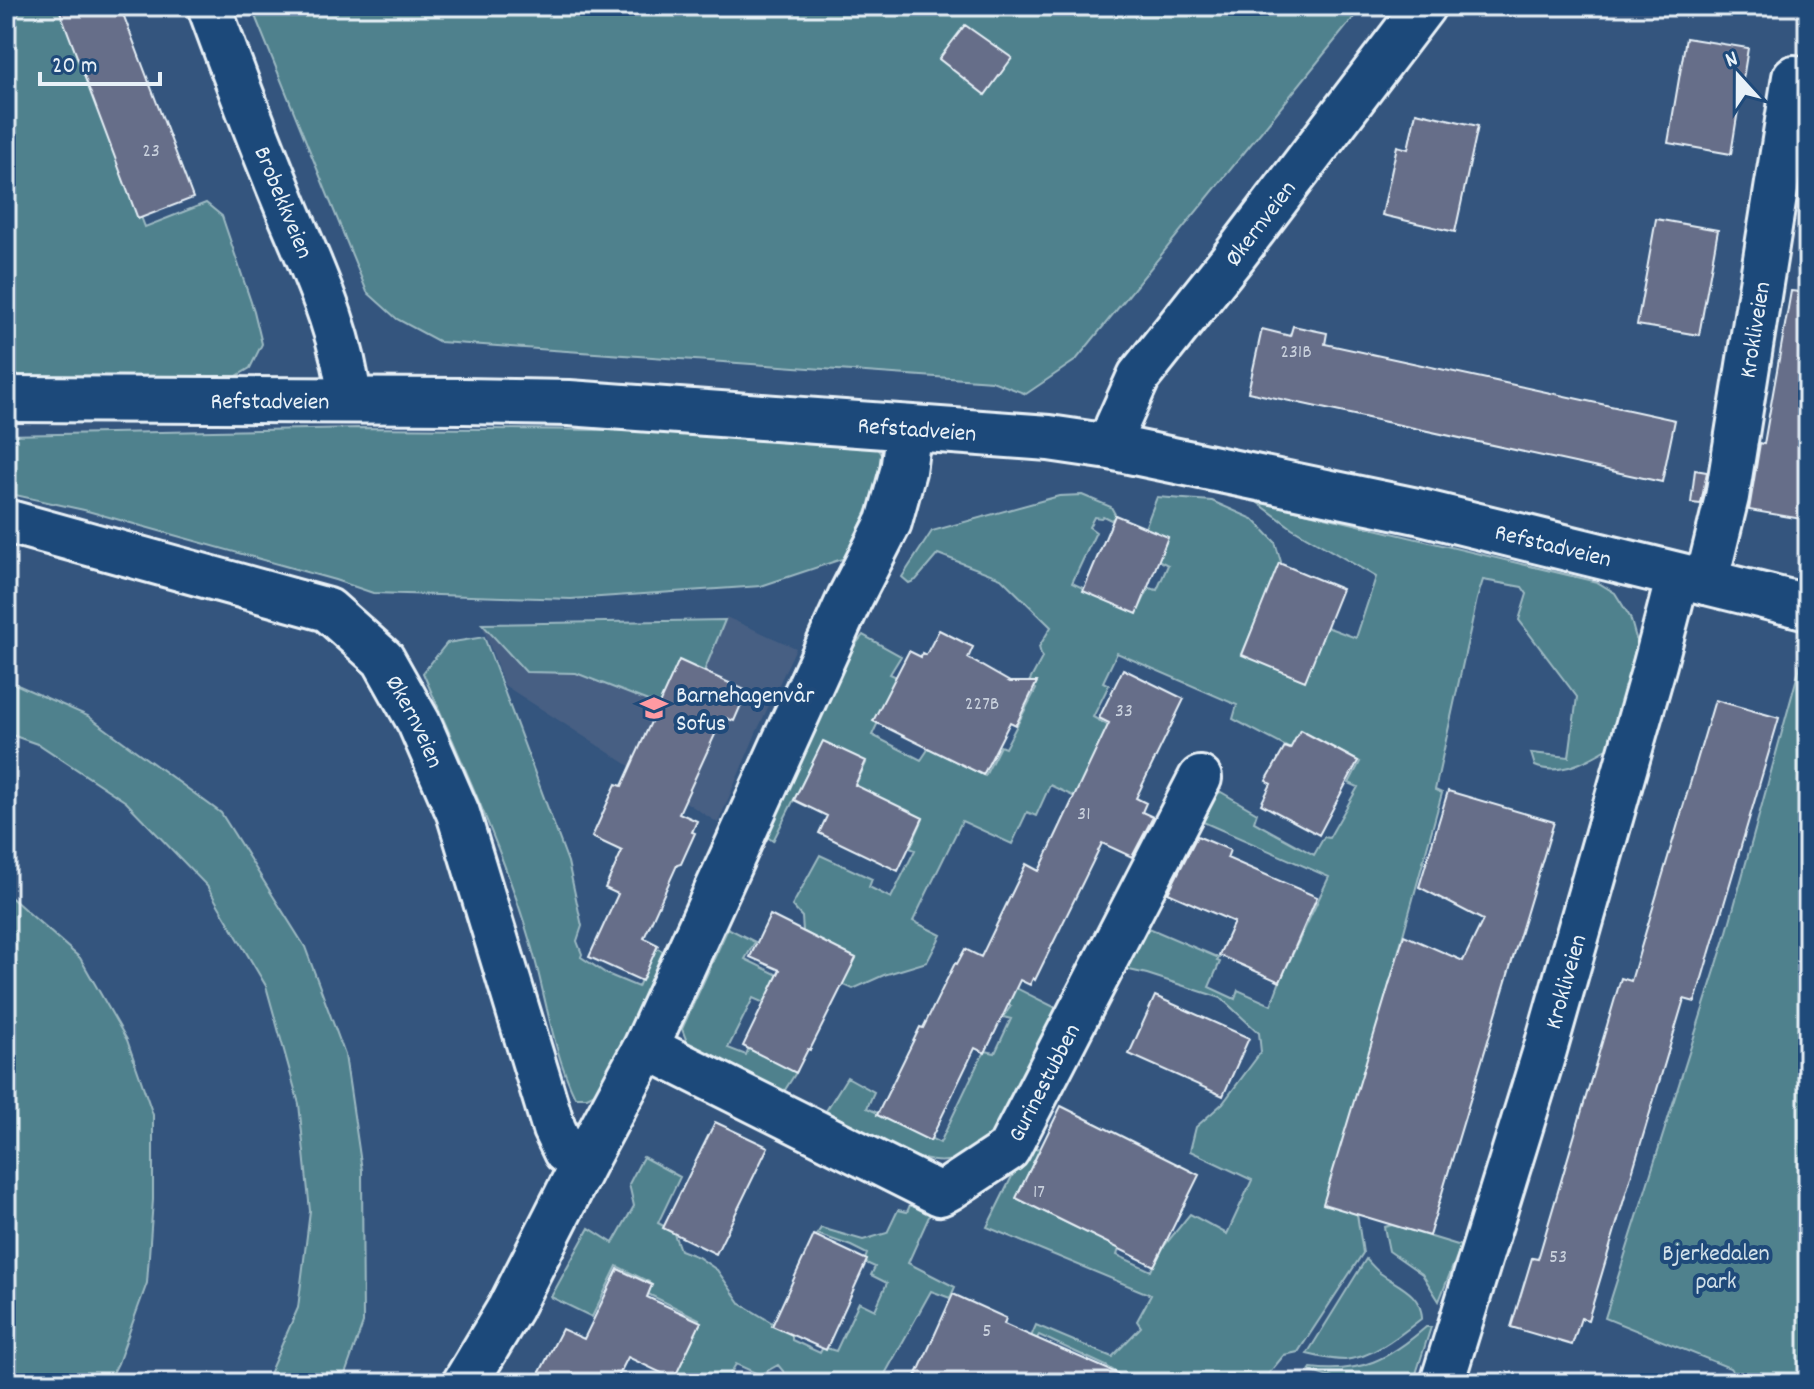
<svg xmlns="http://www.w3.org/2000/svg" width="1814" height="1389" viewBox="0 0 1814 1389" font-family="Dekko,sans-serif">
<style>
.built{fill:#465f83}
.green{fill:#4f818d;stroke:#9cb9c2;stroke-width:2}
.building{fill:#666e89;stroke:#e8f1f8;stroke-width:2}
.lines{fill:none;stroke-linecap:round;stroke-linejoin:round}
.street-casing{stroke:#e8f1f8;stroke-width:48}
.secondary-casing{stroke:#e8f1f8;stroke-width:50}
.street{stroke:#1f4a7a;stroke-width:42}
.secondary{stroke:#1f4a7a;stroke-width:44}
.labels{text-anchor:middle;stroke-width:8;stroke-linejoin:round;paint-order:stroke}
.number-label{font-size:20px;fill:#c8d0dc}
.street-label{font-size:24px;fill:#e8f1f8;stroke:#1f4a7a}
.poi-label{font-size:24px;fill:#e8f1f8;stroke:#1f4a7a;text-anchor:start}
.park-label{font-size:24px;fill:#d1e0e8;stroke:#1f4a7a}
</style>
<rect width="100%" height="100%" fill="#34557e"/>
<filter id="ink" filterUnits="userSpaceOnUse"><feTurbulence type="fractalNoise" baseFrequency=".0125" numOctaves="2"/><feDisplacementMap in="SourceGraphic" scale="16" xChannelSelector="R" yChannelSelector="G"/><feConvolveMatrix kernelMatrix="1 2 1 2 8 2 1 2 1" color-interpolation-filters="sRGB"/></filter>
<g filter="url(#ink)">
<path class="built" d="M 726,617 L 796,648 L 757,731 L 718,823 L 504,685 L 482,624 L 725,620 Z"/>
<path class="green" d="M 6,6 L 60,6 L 145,227 L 206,203 L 222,216 L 254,311 L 262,344 L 250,368 L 230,380 L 6,381 Z
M 251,6 L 1363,6 L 1076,360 L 1026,394 L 992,381 L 440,342 L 397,319 L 367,292 Z
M 360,428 L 610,430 L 858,443 L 877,448 L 887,464 L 879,485 L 845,558 L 761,586 L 571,599 L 373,593 L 335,580 L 84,510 L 6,493 L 6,435 Z
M 1082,495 L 1111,507 L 1116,516 L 1111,520 L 1103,516 L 1101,518 L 1094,517 L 1089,527 L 1096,532 L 1072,583 L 1137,613 L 1149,588 L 1157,590 L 1168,565 L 1158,560 L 1168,538 L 1145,528 L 1157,497 L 1212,501 L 1253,519 L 1275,542 L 1281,562 L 1242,654 L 1301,679 L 1324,626 L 1356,638 L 1376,577 L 1292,528 L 1254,500 L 1597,582 L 1615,593 L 1630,617 L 1637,642 L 1612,746 C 1591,759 1560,777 1535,766 L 1531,753 L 1569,757 L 1577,697 L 1519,620 L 1527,594 L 1522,587 L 1483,580 L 1477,599 L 1435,790 L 1442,793 L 1329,1205 L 1357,1214 L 1363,1253 L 1298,1352 L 1284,1355 L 1261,1383 L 1120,1383 L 1122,1376 L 1106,1366 L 1039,1335 L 1028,1354 L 1024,1353 L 1036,1325 L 1112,1357 L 1141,1327 L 1137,1321 L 1151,1295 L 987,1227 L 1025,1150 L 1040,1148 L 1017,1198 L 1073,1226 L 1120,1246 L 1117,1255 L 1151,1271 L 1160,1251 L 1190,1214 L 1227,1234 L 1252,1180 L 1190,1151 L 1196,1127 L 1223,1103 L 1261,1052 L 1259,1033 L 1221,998 L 1147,974 L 1116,967 L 1142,925 L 1219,958 L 1217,961 L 1220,962 L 1209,987 L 1235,999 L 1238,990 L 1271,1005 L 1280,981 L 1329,877 L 1194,818 L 1206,796 L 1221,792 L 1257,813 L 1254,822 L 1314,855 L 1324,837 L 1329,838 L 1358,787 L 1349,783 L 1360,762 L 1306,733 L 1294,751 L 1233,719 L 1237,705 L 1117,653 L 1103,682 L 1109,685 L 1093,717 L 1113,728 L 1077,798 L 1050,785 L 1036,816 L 1027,812 L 1012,844 L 962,821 L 913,921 L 941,935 L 927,962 L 884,975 L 853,989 L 842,984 L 768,995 L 764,1003 L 753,998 L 728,1048 L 746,1055 L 749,1047 L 797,1071 L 783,1093 L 689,1047 L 682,1029 L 728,928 L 755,942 L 745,959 L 794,983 L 815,938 L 803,931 L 802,917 L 792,906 L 820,855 L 872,879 L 869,887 L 891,898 L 915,850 L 910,848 L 923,819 L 855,786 L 866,763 L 823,742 L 773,841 L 763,834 L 840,665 L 863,635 L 901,656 L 890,674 L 899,678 L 872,735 L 921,760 L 929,748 L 985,776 L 1000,746 L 1005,748 L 1036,689 L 1028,684 L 1042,658 L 1039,647 L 1051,627 L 1001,578 L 938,554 L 916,580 L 909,583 L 902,577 L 932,531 L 1059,496 Z
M 725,620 L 703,674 L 661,706 L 576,673 L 526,672 L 482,624 Z
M 484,637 L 568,862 L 582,926 L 577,941 L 582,954 L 581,957 L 607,974 L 638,987 L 655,947 L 666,953 L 601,1090 L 587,1097 L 575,1097 C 552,1049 546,996 531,945 C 504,852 462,762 423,673 L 447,643 Z
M 1802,659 L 1808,660 L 1808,1383 L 1741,1383 L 1730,1368 L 1605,1318 L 1725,939 Z
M 6,680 L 88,716 L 221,813 L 305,947 L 345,1055 L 362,1170 L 363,1323 L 342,1383 L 265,1383 L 298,1308 L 310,1211 L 299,1104 L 266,986 L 207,886 L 126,802 L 40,745 L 6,733 Z
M 6,893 L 80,958 L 127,1040 L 153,1115 L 153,1200 L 147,1283 L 118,1363 L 108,1383 L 6,1383 Z
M 992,976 L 1064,1012 L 992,1139 C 978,1149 963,1159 947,1161 C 915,1166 855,1127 826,1111 L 847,1077 L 874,1092 L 867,1108 L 940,1143 L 979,1061 L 986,1051 L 995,1053 L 1011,1019 L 1003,1017 L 1011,1006 L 974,991 Z
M 643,1157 L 680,1177 L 658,1223 L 673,1231 L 680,1250 L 698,1257 L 717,1270 L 741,1304 L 792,1335 L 792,1340 L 820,1353 L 823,1347 L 836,1351 L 859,1302 L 875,1310 L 887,1283 L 871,1275 L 875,1267 L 864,1262 L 867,1254 L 851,1246 L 817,1234 L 821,1228 L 863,1240 L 887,1233 L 898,1210 L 907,1212 L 914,1196 L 936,1201 L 908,1263 L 955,1287 L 950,1298 L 931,1291 L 880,1383 L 793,1383 L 778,1365 L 760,1375 L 736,1364 L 725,1383 L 661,1383 L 667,1374 L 672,1376 L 699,1319 L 644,1292 L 649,1282 L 617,1266 L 592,1317 L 551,1297 L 589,1228 L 613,1243 L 634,1206 L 629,1184 Z
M 1392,1225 L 1461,1246 L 1439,1301 L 1422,1274 L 1389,1251 L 1384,1227 Z
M 1366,1259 C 1371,1264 1375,1269 1380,1273 C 1398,1286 1421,1293 1422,1318 C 1399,1336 1374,1357 1345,1360 C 1332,1360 1319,1357 1307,1354 Z
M 1426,1327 L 1431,1327 L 1413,1383 L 1348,1383 L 1309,1371 L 1311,1368 C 1361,1374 1389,1359 1426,1327 Z"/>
<path class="building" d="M 58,6 L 120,6 L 193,198 L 138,219 Z
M 965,25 L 1012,58 L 985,95 L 939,59 Z
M 1686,38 L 1748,48 L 1731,154 L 1668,143 Z
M 1416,112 L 1478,126 L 1455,232 L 1382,215 L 1397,146 L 1408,149 Z
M 1656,219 L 1718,230 L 1699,335 L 1637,325 Z
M 1791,291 L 1808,293 L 1808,520 L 1749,510 L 1760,443 L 1764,444 Z
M 1293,326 L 1327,333 L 1325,344 L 1675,420 L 1662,482 L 1248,392 L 1262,329 L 1290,336 Z
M 1695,470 L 1707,472 L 1701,504 L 1691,503 Z
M 1115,515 L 1168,537 L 1137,614 L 1083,591 Z
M 1279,563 L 1342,589 L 1305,681 L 1242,655 Z
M 939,630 L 973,647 L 968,658 L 1010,682 L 1037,682 L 1016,725 L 1010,722 L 983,775 L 873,721 L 909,651 L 921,657 L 922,653 L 926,655 Z
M 679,660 L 747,691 L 734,721 L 723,717 L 679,813 L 697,821 L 692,832 L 695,833 L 681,864 L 677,865 L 644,938 L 658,945 L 642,981 L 589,957 L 618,894 L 605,888 L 622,851 L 592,837 L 616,784 L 622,786 Z
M 1123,669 L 1184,699 L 1136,798 L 1146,803 L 1142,812 L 1153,817 L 1132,857 L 1102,843 L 1035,980 L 1033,978 L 1030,985 L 1020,980 L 985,1053 L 975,1048 L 930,1141 L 877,1115 L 920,1027 L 923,1028 L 955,963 L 957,964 L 965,949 L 981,957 L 1026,864 L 1039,871 L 1109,723 L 1099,718 Z
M 1715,700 L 1779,718 L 1695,1002 L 1684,999 L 1588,1320 L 1581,1318 L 1572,1345 L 1511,1327 L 1532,1258 L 1538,1259 L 1621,978 L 1631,981 Z
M 1300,730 L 1358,761 L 1319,835 L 1261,804 L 1271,784 L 1266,781 L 1285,747 L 1290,749 Z
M 823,741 L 866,761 L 855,785 L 923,818 L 898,871 L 819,833 L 827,816 L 794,800 Z
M 1448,791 L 1554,822 L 1429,1236 L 1323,1204 L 1404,935 L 1463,961 L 1483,920 L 1419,887 Z
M 1197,836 L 1230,850 L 1227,858 L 1317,897 L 1280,982 L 1219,955 L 1234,922 L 1168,893 Z
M 770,915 L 856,958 L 810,1050 L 808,1049 L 796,1073 L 743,1046 L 780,970 L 750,957 Z
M 1155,996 L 1249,1038 L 1223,1096 L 1129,1054 Z
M 1061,1106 L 1199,1175 L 1154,1266 L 1016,1198 Z
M 715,1122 L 768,1147 L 716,1254 L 663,1228 Z
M 814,1235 L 867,1260 L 826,1350 L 772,1326 Z
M 618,1269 L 652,1285 L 647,1297 L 701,1322 L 674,1379 L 628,1357 L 615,1383 L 558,1383 L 539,1374 L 562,1329 L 584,1339 Z
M 953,1294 L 1006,1318 L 1004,1324 L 1139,1383 L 913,1383 Z"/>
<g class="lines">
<g class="street-casing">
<g id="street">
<path id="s1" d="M 209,6 C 234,75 260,143 288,211 C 314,273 343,334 350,401"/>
<path id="s2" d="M 1110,447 L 1117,425 L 1139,376 L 1235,255 L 1424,6"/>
<path id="s3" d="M 6,521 L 328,610 L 383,659 L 419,723 L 458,813 L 554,1129 L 565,1152 L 583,1164"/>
<path id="s4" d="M 1706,583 L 1727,497 L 1794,77"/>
<path id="s5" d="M 646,1047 L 940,1194 L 949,1189 L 1008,1150 L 1200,778"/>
<path id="s6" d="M 1442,1383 L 1545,1050 L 1655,664 L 1678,576"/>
</g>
</g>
<g class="secondary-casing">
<g id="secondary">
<path id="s7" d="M 6,399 L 464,401 L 569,403 L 1049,438 L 1110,447 L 1417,511 L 1808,607"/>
<path d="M 465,1383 L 510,1308 L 583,1164 L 646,1047 L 850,598 L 889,522 L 903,471 L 909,428"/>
</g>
</g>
<use href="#street" class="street"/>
<use href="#secondary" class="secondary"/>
</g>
</g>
<defs>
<g id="school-bare" transform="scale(2.16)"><path d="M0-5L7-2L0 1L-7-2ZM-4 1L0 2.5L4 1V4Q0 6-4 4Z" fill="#ff9aa2" stroke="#1f4a7a" stroke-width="2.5" paint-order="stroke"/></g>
</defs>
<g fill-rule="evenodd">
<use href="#school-bare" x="654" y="708"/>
</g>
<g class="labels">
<g class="number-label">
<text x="151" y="156">23</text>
<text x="1296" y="357">231B</text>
<text x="982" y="709">227B</text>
<text x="1124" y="716">33</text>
<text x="1084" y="819">31</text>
<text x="1039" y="1197">17</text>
<text x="1558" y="1262">53</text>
<text x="987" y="1336">5</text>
</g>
<g class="street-label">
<text dy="8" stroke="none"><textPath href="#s1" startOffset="210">Brobekkveien</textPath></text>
<text dy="8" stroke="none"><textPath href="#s2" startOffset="272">Økernveien</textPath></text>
<text dy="8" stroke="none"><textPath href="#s4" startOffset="258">Krokliveien</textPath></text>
<text dy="8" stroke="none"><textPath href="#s7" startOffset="264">Refstadveien</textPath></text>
<text dy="8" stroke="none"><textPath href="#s7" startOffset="912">Refstadveien</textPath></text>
<text dy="8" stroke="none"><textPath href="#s7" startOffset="1560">Refstadveien</textPath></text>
<text dy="8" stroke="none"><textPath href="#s3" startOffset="478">Økernveien</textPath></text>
<text dy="8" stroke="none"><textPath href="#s6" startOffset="420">Krokliveien</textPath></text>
<text dy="8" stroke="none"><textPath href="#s5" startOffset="486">Gurinestubben</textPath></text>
</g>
<g class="poi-label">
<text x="676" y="702">Barnehagenvår<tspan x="676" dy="28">Sofus</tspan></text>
</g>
<g class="park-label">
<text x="1716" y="1260">Bjerkedalen<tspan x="1716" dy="28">park</tspan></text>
</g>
</g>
<rect width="1814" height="1389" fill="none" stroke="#1f4a7a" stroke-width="32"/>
<rect x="16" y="16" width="1782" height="1357" fill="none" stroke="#e8f1f8" stroke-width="3" filter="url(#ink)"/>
<g transform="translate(1738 76) rotate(339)" stroke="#1f4a7a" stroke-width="6" paint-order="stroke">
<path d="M0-6L14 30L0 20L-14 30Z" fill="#e8f1f8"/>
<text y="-12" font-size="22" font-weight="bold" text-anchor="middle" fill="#e8f1f8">N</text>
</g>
<path d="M40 72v12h120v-12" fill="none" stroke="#e8f1f8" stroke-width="4"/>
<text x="52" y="72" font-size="24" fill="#e8f1f8" stroke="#1f4a7a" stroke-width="6" paint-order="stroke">20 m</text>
</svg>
